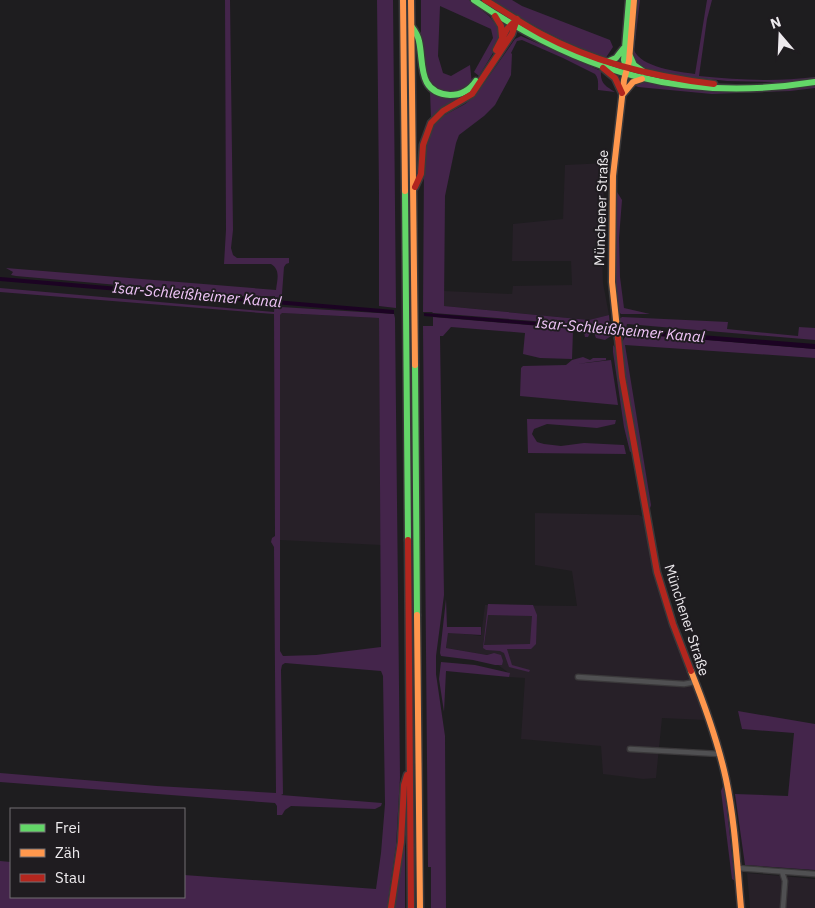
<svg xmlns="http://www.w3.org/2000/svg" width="815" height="908" viewBox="0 0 815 908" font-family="'IBM Plex Sans',sans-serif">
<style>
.built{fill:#272028}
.green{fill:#44254b;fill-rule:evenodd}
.water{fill:#1c0323}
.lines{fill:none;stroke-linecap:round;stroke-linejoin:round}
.street-casing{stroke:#3a383a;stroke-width:7}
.fast-casing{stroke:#3a383a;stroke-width:9}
.slow-casing{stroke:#3a383a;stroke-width:9}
.jam-casing{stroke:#3a383a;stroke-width:9}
.street{stroke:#505052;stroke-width:4.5}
.fast{stroke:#63d668;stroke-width:6}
.slow{stroke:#ff974d;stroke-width:6}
.jam{stroke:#b3261e;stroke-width:6}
.labels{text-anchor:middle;stroke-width:4;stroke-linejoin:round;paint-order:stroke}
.street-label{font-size:14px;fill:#eeebee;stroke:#1f1c20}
.water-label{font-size:15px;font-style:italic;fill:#f3c7fb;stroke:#1f1c20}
</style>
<rect width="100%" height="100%" fill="#1e1d1f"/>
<path class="built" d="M 607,163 L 601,223 L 603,283 L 609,315 L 590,320 L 444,306 L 444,291 L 512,294 L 513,286 L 572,285 L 571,261 L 512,261 L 513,224 L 563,219 L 565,165 Z
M 282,313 L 379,318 L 381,545 L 280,540 L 280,315 Z
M 535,513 L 639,515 L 649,520 L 669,618 L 705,720 L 662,718 L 656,778 L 643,779 L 603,774 L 601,746 L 521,739 L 525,678 L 509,677 L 509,673 L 498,665 L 502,665 L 494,653 L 487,655 L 446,648 L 448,632 L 481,636 L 485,605 L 577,606 L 572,571 L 535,565 Z
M 747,873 L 815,879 L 815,908 L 750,908 Z"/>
<path class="green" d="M 225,0 L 230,0 L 233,230 L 231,248 L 233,255 L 237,258 L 289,258 L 289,263 L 286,264 L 284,267 L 281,307 L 394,314 L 395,318 L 400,778 L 396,846 L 387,908 L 0,908 L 0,861 L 11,862 L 11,897 L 184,897 L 184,875 L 376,889 L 381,853 L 385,804 L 383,676 L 381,671 L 285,663 L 282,665 L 281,670 L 283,794 L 281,795 L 382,803 L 381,806 L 375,809 L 291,806 L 285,810 L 282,815 L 277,815 L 277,806 L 275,803 L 0,782 L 0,773 L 157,786 L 276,793 L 274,547 L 271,542 L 272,538 L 275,536 L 274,314 L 0,292 L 0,288 L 274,312 L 275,296 L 254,297 L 16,276 L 11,275 L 13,272 L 6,268 L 276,290 C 277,280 281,270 271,264 L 224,264 L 226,230 ZM 282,313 L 379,318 L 381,647 L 316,655 L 283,656 L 280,651 L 280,315 Z
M 377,0 L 393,0 L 396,308 L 379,306 L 379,194 Z
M 421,0 L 469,0 L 489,16 L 499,28 L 499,43 L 479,76 L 474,72 L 493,38 L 491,29 L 440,6 L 438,56 L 443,73 L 451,76 L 470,65 L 472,84 L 460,92 L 439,91 L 428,80 L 421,49 Z
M 489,0 L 512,0 L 522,6 L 610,40 L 613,47 L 605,59 C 564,43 528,23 489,0 Z
M 638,0 L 640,0 L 634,50 C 640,67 679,72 695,74 L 707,0 L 712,0 L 707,19 L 699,76 C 738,80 776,82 815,77 L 815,79 L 794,85 L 772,82 L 727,81 L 672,75 L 639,67 L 633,59 L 632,54 L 635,10 Z
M 521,36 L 601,71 C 600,84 606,86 615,92 L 598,90 C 598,84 599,79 595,74 L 563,58 L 522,40 L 517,41 L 511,53 L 512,54 L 511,75 L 495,105 L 484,116 L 459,135 L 456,143 L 445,196 L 444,306 L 589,320 L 609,315 L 610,327 L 433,313 L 432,312 L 423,312 L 424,164 L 427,141 L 434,125 L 443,116 L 465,104 L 475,96 L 515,39 Z
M 638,81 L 687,89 L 815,84 L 815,88 L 790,91 L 712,94 L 638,87 L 634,85 Z
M 430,92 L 465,94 L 431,117 Z
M 615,192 L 617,192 L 622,200 L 619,238 L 620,277 L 624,308 L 650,314 L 621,314 L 619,312 L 615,289 L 614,263 Z
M 409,289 L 411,289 L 415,686 L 412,686 Z
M 433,317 L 610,332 L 611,336 L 605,340 L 596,338 L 594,333 L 590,333 L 588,337 L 585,337 L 584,332 L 573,331 L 572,359 L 540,358 L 523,354 L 525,333 L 451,327 L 443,336 L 440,336 L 444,595 L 436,656 L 436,674 L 445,736 L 446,908 L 431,908 L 431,867 L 428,867 L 423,326 L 433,326 Z
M 622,317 L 728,322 L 727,329 L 798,336 L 799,327 L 815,328 L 815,340 L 627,324 L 626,329 L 619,328 L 618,320 Z
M 620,333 L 815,349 L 815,358 L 625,345 L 651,505 L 649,512 L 622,359 L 622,342 L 625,337 L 621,337 Z
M 613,345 L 616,349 L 632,451 L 630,452 L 624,427 L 613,352 Z
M 583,357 L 590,360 L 593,358 L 606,358 L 606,360 L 577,364 L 611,360 L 618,405 L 520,396 L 521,368 L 523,366 L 566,365 L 572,360 Z
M 527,419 L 616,420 L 615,424 L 597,428 L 547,424 L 534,429 L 532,434 L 537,442 L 544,444 L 561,446 L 584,443 L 624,445 L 626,454 L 528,453 Z
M 446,599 L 447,627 L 481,627 L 481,635 L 448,633 L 446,648 L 487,655 L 494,653 L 501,655 L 503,661 L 502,665 L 495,665 L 473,660 L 441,656 L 440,653 Z
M 488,604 L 533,605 L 537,615 L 536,644 L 531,649 L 507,649 L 512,665 L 530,670 L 529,672 L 509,667 L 504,653 L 500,651 L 486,650 L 483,648 ZM 488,615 L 532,616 L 530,644 L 484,645 Z
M 441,662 L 475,665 L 510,673 L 509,677 L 446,671 L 444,712 L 439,679 Z
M 738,711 L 815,724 L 815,870 L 745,865 L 735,794 L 788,796 L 794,733 L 742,729 Z
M 724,784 L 735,881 L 732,879 L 721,791 Z
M 405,846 L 405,908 L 394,908 L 404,847 Z"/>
<path class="water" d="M 0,277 L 394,310 L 394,314 L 0,281 Z
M 424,313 L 815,344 L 815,349 L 424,316 Z"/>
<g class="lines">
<g class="street-casing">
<path id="street" d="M 578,677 L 684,684 L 695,682
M 630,749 L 720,754
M 737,868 L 815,874
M 782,872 L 785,881 L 783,908"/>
</g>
<g class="fast-casing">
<path id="fast" d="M 474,0 C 582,73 684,103 815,82
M 412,27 C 415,31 418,36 419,41 C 424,63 417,93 450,95 C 461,95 470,90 476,81
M 630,56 L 634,65 L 644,72
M 607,62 L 616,58 L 623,49
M 626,68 L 624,60 L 629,0
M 405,191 L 408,540
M 415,365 L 417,615"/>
</g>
<g class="slow-casing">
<path id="slow" d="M 403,0 L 405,191
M 411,0 L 415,365
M 623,94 L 633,82 L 642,79
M 618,338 L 612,282 L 613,176 L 624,80 L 629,61 L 634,0
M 417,615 L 420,908
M 691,671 C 705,706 718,742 726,779 C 735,822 737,865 741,908"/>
</g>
<g class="jam-casing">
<path id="jam" d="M 485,0 C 504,11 522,24 541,34 C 595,63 654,77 714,84
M 495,16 L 501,26 L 502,37
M 496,50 L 507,29 L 517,19
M 603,68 L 615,78 L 622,93
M 415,187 L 421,174 L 423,145 L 431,123 L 443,111 L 472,94 L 512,34 L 517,19
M 618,338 L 622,377 L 657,572 L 673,624 L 691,671
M 408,540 L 411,908
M 391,908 L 401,842 L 404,785 L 407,775"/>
</g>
<use href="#street" class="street"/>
<use href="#fast" class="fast"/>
<use href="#slow" class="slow"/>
<use href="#jam" class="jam"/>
</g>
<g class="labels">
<g class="street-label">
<text transform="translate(601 208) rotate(-88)" y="5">Münchener Straße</text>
<text transform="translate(687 620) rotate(72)" y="5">Münchener Straße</text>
</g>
<g class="water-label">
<text transform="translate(197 295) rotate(5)" y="5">Isar-Schleißheimer Kanal</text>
<text transform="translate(620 330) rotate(5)" y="5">Isar-Schleißheimer Kanal</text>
</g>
</g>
<rect x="10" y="808" width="175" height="90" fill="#1f1c20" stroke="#726f72"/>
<rect x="20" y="824" width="25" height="8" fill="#63d668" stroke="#726f72"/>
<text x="55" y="833" font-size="15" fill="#eeebee">Frei</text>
<rect x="20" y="849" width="25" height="8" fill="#ff974d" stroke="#726f72"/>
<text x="55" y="858" font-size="15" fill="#eeebee">Zäh</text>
<rect x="20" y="874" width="25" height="8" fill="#b3261e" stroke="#726f72"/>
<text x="55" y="883" font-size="15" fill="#eeebee">Stau</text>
<g transform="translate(780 35) rotate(341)" stroke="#1f1c20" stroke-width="4" paint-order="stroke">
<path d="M0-4L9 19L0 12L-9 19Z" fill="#eeebee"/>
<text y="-8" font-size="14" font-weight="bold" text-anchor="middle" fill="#eeebee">N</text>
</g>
</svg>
